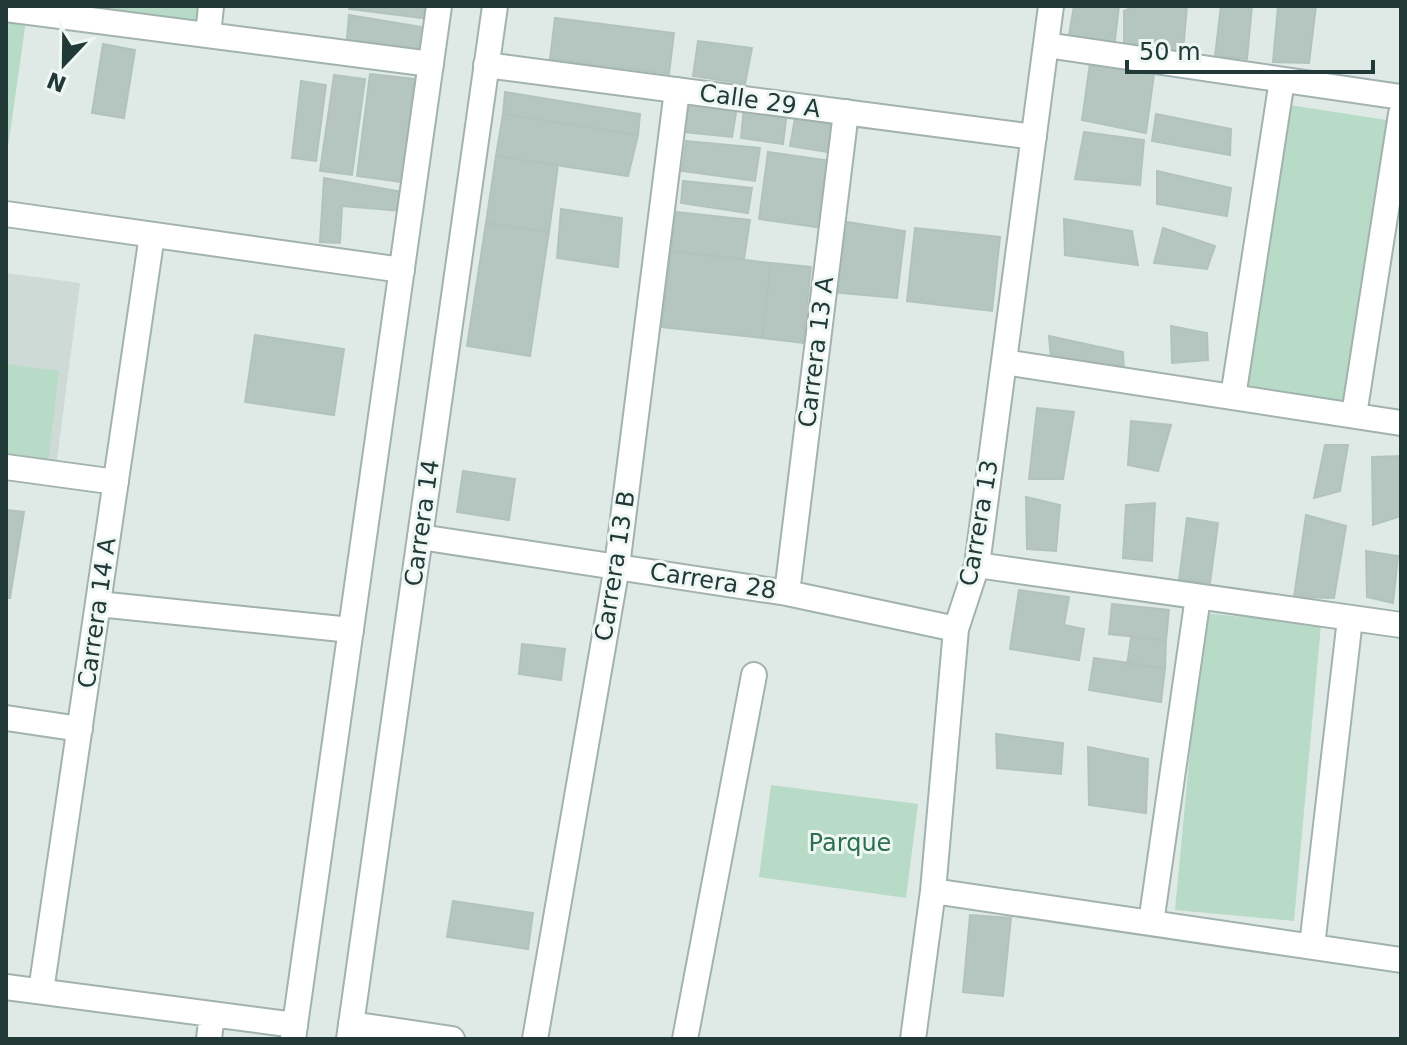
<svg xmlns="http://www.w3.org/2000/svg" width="1407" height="1045" viewBox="0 0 1407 1045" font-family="'DejaVu Sans',sans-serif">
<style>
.built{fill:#cddad6}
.green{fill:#b8dbc7}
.building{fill:#b5c5c0;stroke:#b2c3bf;stroke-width:2}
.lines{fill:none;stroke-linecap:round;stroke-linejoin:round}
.minor-casing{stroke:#a2b2af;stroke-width:28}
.tertiary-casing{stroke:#a2b2af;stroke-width:28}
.minor{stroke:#fff;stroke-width:24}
.tertiary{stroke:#fff;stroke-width:24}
.labels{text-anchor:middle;stroke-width:6;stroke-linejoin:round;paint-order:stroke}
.street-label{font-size:24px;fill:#213a37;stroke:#eff7f4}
.park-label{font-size:24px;fill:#2c6f51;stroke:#eff7f4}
</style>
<rect width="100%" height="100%" fill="#dfeae7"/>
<path class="built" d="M 6,273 L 80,283 L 56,467 L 6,461 Z"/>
<path class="green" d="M 42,6 L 203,6 L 201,27 Z
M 6,18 L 26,21 L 6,161 Z
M 1283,104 L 1393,121 L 1348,407 L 1241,393 Z
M 6,364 L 59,371 L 48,462 L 6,456 Z
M 1203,613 L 1321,625 L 1294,921 L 1175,910 Z
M 771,785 L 918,804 L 906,898 L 759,877 Z"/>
<path class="building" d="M 350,6 L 430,6 L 429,19 L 349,9 Z
M 1074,6 L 1119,6 L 1114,48 L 1068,41 Z
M 1136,6 L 1187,6 L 1183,51 L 1124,47 L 1124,11 Z
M 1221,6 L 1252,6 L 1247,59 L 1215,56 Z
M 1278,6 L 1316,6 L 1309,63 L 1273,62 Z
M 349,15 L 428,28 L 425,60 L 346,49 Z
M 555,18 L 674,33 L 669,74 L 550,59 Z
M 698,41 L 752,48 L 745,84 L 693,76 Z
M 103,44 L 135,50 L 124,118 L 92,113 Z
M 1090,63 L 1154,74 L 1146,133 L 1082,120 Z
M 370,74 L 414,79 L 402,182 L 357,176 Z
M 334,75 L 365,79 L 352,175 L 320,171 Z
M 301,81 L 326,85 L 316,161 L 292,158 Z
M 505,92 L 640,114 L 638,135 L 503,114 Z
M 688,99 L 737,107 L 732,137 L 684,132 Z
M 744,107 L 787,112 L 783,144 L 741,138 Z
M 796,113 L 840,117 L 834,153 L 790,146 Z
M 503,114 L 638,135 L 628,176 L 496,156 Z
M 1156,114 L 1231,129 L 1230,155 L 1152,141 Z
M 1084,132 L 1144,140 L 1140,185 L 1075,179 Z
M 686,141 L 760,148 L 755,181 L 682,171 Z
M 768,152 L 832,161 L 824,228 L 759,219 Z
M 496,156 L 558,165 L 549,232 L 486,223 Z
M 1157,171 L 1231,188 L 1227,216 L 1157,204 Z
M 324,178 L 403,192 L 401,211 L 342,206 L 340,243 L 320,242 Z
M 683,181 L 752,188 L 748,213 L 681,203 Z
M 561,209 L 622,218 L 618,267 L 557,258 Z
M 676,212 L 750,220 L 744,259 L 671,251 Z
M 1064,219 L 1132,231 L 1138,265 L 1065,255 Z
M 841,221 L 905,231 L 897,298 L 831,292 Z
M 486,223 L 549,232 L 530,356 L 467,346 Z
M 915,228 L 1000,237 L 992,311 L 907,301 Z
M 1163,228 L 1215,246 L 1207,269 L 1154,263 Z
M 671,251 L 771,263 L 762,338 L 662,327 Z
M 771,263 L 811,267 L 803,343 L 762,338 Z
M 1171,326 L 1207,333 L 1208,360 L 1172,363 Z
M 255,335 L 344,349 L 334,415 L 245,402 Z
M 1049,336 L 1123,352 L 1124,371 L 1051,359 Z
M 1037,408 L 1074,412 L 1063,479 L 1029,479 Z
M 1131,421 L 1171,425 L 1158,471 L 1128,465 Z
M 1325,445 L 1348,445 L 1340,491 L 1314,498 Z
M 1401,456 L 1401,516 L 1373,525 L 1372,457 Z
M 463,471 L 515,479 L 509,520 L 457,512 Z
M 1026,497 L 1060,505 L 1056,551 L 1027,549 Z
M 1155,503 L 1152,561 L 1123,558 L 1126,505 Z
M 6,510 L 24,512 L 10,598 L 6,598 Z
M 1306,515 L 1346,526 L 1334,598 L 1294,597 Z
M 1187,518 L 1218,523 L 1210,583 L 1179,580 Z
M 1366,551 L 1398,556 L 1393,603 L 1367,597 Z
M 1019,590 L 1069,597 L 1064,625 L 1084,629 L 1079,660 L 1010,649 Z
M 1112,604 L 1169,610 L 1166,640 L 1109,634 Z
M 1131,638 L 1166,640 L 1165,668 L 1127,665 Z
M 522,644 L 565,649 L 561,680 L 519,674 Z
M 1094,658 L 1165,668 L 1161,702 L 1089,690 Z
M 996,734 L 1063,743 L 1061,774 L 997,768 Z
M 1088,747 L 1148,759 L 1146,813 L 1089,805 Z
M 453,901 L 533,913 L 528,949 L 447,937 Z
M 970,915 L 1011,918 L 1003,996 L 963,992 Z"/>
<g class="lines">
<g class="minor-casing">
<path id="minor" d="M 6,9 L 431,64
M 208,35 L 211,6
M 1046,45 L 1401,97
M 486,65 L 1034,137
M 6,214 L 402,270
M 1004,362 L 1401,423
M 1233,397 L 1282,80
M 1354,415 L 1401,114
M 6,467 L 116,482
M 420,537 L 787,593 L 956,629
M 977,565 L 1401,625
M 787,593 L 846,112
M 98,604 L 351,630
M 6,718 L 80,729
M 933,891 L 1401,960
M 1151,923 L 1198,597
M 1312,946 L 1350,619
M 6,987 L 295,1025
M 41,991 L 152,235
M 351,1024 L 452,1039
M 209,1039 L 212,1014
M 535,1039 L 617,566 L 677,90
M 685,1039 L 754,675
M 913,1039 L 933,891 L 956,629 L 977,565 L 1051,6"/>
</g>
<g class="tertiary-casing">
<path id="tertiary" d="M 293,1039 L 439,6
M 349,1039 L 495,6"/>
</g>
<use href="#minor" class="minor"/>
<use href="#tertiary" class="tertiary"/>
</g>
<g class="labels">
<g class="street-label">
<text transform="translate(760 101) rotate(8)" y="8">Calle 29 A</text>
<text transform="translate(816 352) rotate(-83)" y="8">Carrera 13 A</text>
<text transform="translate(422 523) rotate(-82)" y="8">Carrera 14</text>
<text transform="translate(979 523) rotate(-80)" y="8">Carrera 13</text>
<text transform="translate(615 566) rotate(-81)" y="8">Carrera 13 B</text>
<text transform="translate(713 581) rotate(9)" y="8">Carrera 28</text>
<text transform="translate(97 613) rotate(-82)" y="8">Carrera 14 A</text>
</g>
<g class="park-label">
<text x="850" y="851">Parque</text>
</g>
</g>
<rect width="1407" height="1045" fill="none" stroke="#213a37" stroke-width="16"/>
<g transform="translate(64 64) rotate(202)" stroke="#eff7f4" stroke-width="6" paint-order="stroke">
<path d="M0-6L14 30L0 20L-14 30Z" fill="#213a37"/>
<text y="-12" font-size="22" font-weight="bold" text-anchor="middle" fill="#213a37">N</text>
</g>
<path d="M1127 60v12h246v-12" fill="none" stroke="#213a37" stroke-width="4"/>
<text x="1139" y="60" font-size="24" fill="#213a37" stroke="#eff7f4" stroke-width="6" paint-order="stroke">50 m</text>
</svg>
